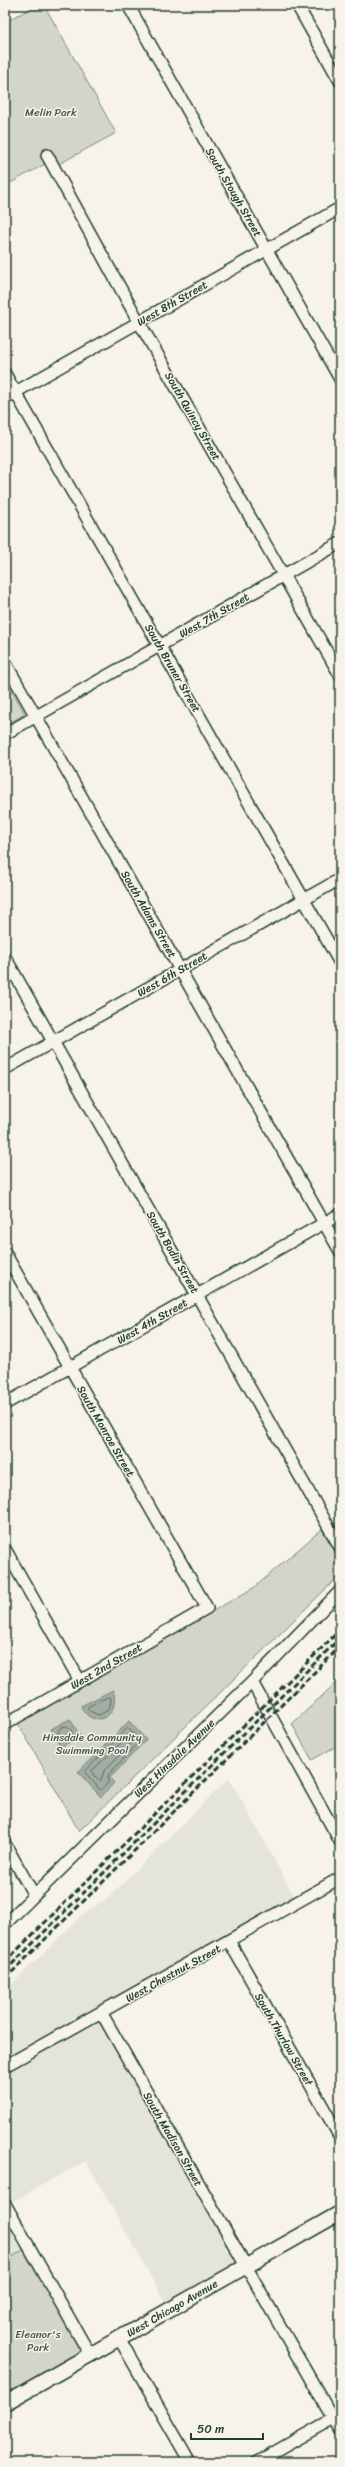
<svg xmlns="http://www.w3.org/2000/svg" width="345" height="2467" viewBox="0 0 345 2467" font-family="Sriracha,sans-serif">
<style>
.built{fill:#e5e4d9}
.green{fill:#d3d5ca;stroke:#79897f}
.water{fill:#a4ada3;stroke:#6f8077}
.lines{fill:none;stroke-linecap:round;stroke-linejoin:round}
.shore{stroke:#546a60;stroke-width:1}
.minor-casing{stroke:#1f3d34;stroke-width:14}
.major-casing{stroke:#1f3d34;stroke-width:17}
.minor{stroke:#f7f3e8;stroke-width:11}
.major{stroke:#f7f3e8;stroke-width:14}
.rail{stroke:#1f3d34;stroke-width:3;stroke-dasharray:6 3;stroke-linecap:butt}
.labels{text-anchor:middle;stroke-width:3;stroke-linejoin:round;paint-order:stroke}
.park-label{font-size:11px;fill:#435b52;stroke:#f7f3e8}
.street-label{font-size:11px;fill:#1f3d34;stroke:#f7f3e8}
</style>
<rect width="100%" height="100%" fill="#f7f3e8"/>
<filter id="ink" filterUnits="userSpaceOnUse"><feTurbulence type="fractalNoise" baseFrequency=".025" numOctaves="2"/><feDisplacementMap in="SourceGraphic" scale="8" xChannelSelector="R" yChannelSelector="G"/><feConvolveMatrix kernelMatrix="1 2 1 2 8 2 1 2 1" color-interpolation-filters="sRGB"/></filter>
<g filter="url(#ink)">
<path class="built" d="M 229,1778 L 296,1899 L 5,2062 L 5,1991 L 82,1915 L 109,1897 Z
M 100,2021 L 239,2264 L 167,2306 L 86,2161 L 11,2202 L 5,2191 L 5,2074 Z
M 5,2215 L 25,2249 L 5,2261 Z"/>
<path class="green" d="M 37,5 L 44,5 L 116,133 L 59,164 L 56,158 L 5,186 L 5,22 Z
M 5,678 L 25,714 L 5,726 Z
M 322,1529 L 340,1560 L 340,1575 L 79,1831 L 18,1723 L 255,1587 Z
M 340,1679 L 340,1744 L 312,1760 L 292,1724 Z
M 25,2249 L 83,2353 L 11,2394 L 5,2383 L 5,2261 Z"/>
<path class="water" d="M 113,1690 C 122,1717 91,1731 81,1706 Z
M 70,1719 L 80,1736 L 61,1747 L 51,1729 Z
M 129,1721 L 146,1740 L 110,1778 L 114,1783 L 101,1797 L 78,1772 Z"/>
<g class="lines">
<path class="shore" d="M 108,1697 L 111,1698 C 111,1707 108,1712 98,1715 L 88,1710 L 88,1707 Z
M58 1733a7 7 0 1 1 14 0a7 7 0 1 1-14 0Z
M 128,1728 L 140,1741 L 108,1775 L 108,1783 L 100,1790 L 85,1772 Z
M 130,1735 L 133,1741 L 104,1771 L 101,1780 L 98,1780 L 92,1771 Z"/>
<g class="minor-casing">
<path id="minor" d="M 128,5 L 340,379
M 297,5 L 340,81
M 47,155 L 139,322 L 340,675
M 5,374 L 340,963
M 5,398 L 340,208
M 5,662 L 340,1251
M 5,734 L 340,543
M 5,957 L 340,1547
M 5,1069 L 340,879
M 5,1253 L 207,1608 L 5,1724
M 5,1404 L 340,1214
M 5,1549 L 80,1681
M 252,1682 L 340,1841
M 5,1844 L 34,1895
M 5,1924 L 252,1682 L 340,1591
M 229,1941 L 340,2137
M 101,2012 L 340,2431
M 5,2066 L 340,1878
M 5,2204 L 90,2355
M 119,2338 L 190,2462
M 257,2462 L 333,2419"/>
</g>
<g class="major-casing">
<path id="major" d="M 5,2403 L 340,2213"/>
</g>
<use href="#minor" class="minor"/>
<use href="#major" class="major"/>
<path class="rail" d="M 5,1962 L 340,1630
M 5,1971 L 340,1638
M 5,1979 L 340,1647"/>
</g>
</g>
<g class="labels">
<g class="park-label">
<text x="51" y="116">Melin Park</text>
<text x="92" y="1741">Hinsdale Community<tspan x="92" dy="13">Swimming Pool</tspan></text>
<text x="38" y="2338">Eleanor's<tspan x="38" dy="13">Park</tspan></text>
</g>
<g class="street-label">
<text transform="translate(234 192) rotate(60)" y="4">South Stough Street</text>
<text transform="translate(172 303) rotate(-30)" y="4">West 8th Street</text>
<text transform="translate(193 416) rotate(60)" y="4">South Quincy Street</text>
<text transform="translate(214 615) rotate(-30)" y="4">West 7th Street</text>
<text transform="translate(173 668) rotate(60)" y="4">South Bruner Street</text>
<text transform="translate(149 914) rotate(60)" y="4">South Adams Street</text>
<text transform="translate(172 974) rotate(-30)" y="4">West 6th Street</text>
<text transform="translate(173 1252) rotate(60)" y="4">South Bodin Street</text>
<text transform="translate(152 1321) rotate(-30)" y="4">West 4th Street</text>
<text transform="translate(106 1431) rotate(60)" y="4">South Monroe Street</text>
<text transform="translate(106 1666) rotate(-30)" y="4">West 2nd Street</text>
<text transform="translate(174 1758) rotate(-44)" y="4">West Hinsdale Avenue</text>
<text transform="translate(173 1973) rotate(-29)" y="4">West Chestnut Street</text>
<text transform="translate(284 2039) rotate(60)" y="4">South Thurlow Street</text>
<text transform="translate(173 2139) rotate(60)" y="4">South Madison Street</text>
<text transform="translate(172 2308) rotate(-30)" y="4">West Chicago Avenue</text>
</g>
</g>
<rect width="345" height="2467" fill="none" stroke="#f7f3e8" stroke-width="20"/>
<rect x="10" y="10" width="325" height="2447" fill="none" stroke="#1f3d34" stroke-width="1.5" filter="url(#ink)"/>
<path d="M191 2433v6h72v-6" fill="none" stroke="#1f3d34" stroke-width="2"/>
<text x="197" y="2433" font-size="12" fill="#1f3d34" stroke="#f7f3e8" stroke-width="3" paint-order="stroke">50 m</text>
</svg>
